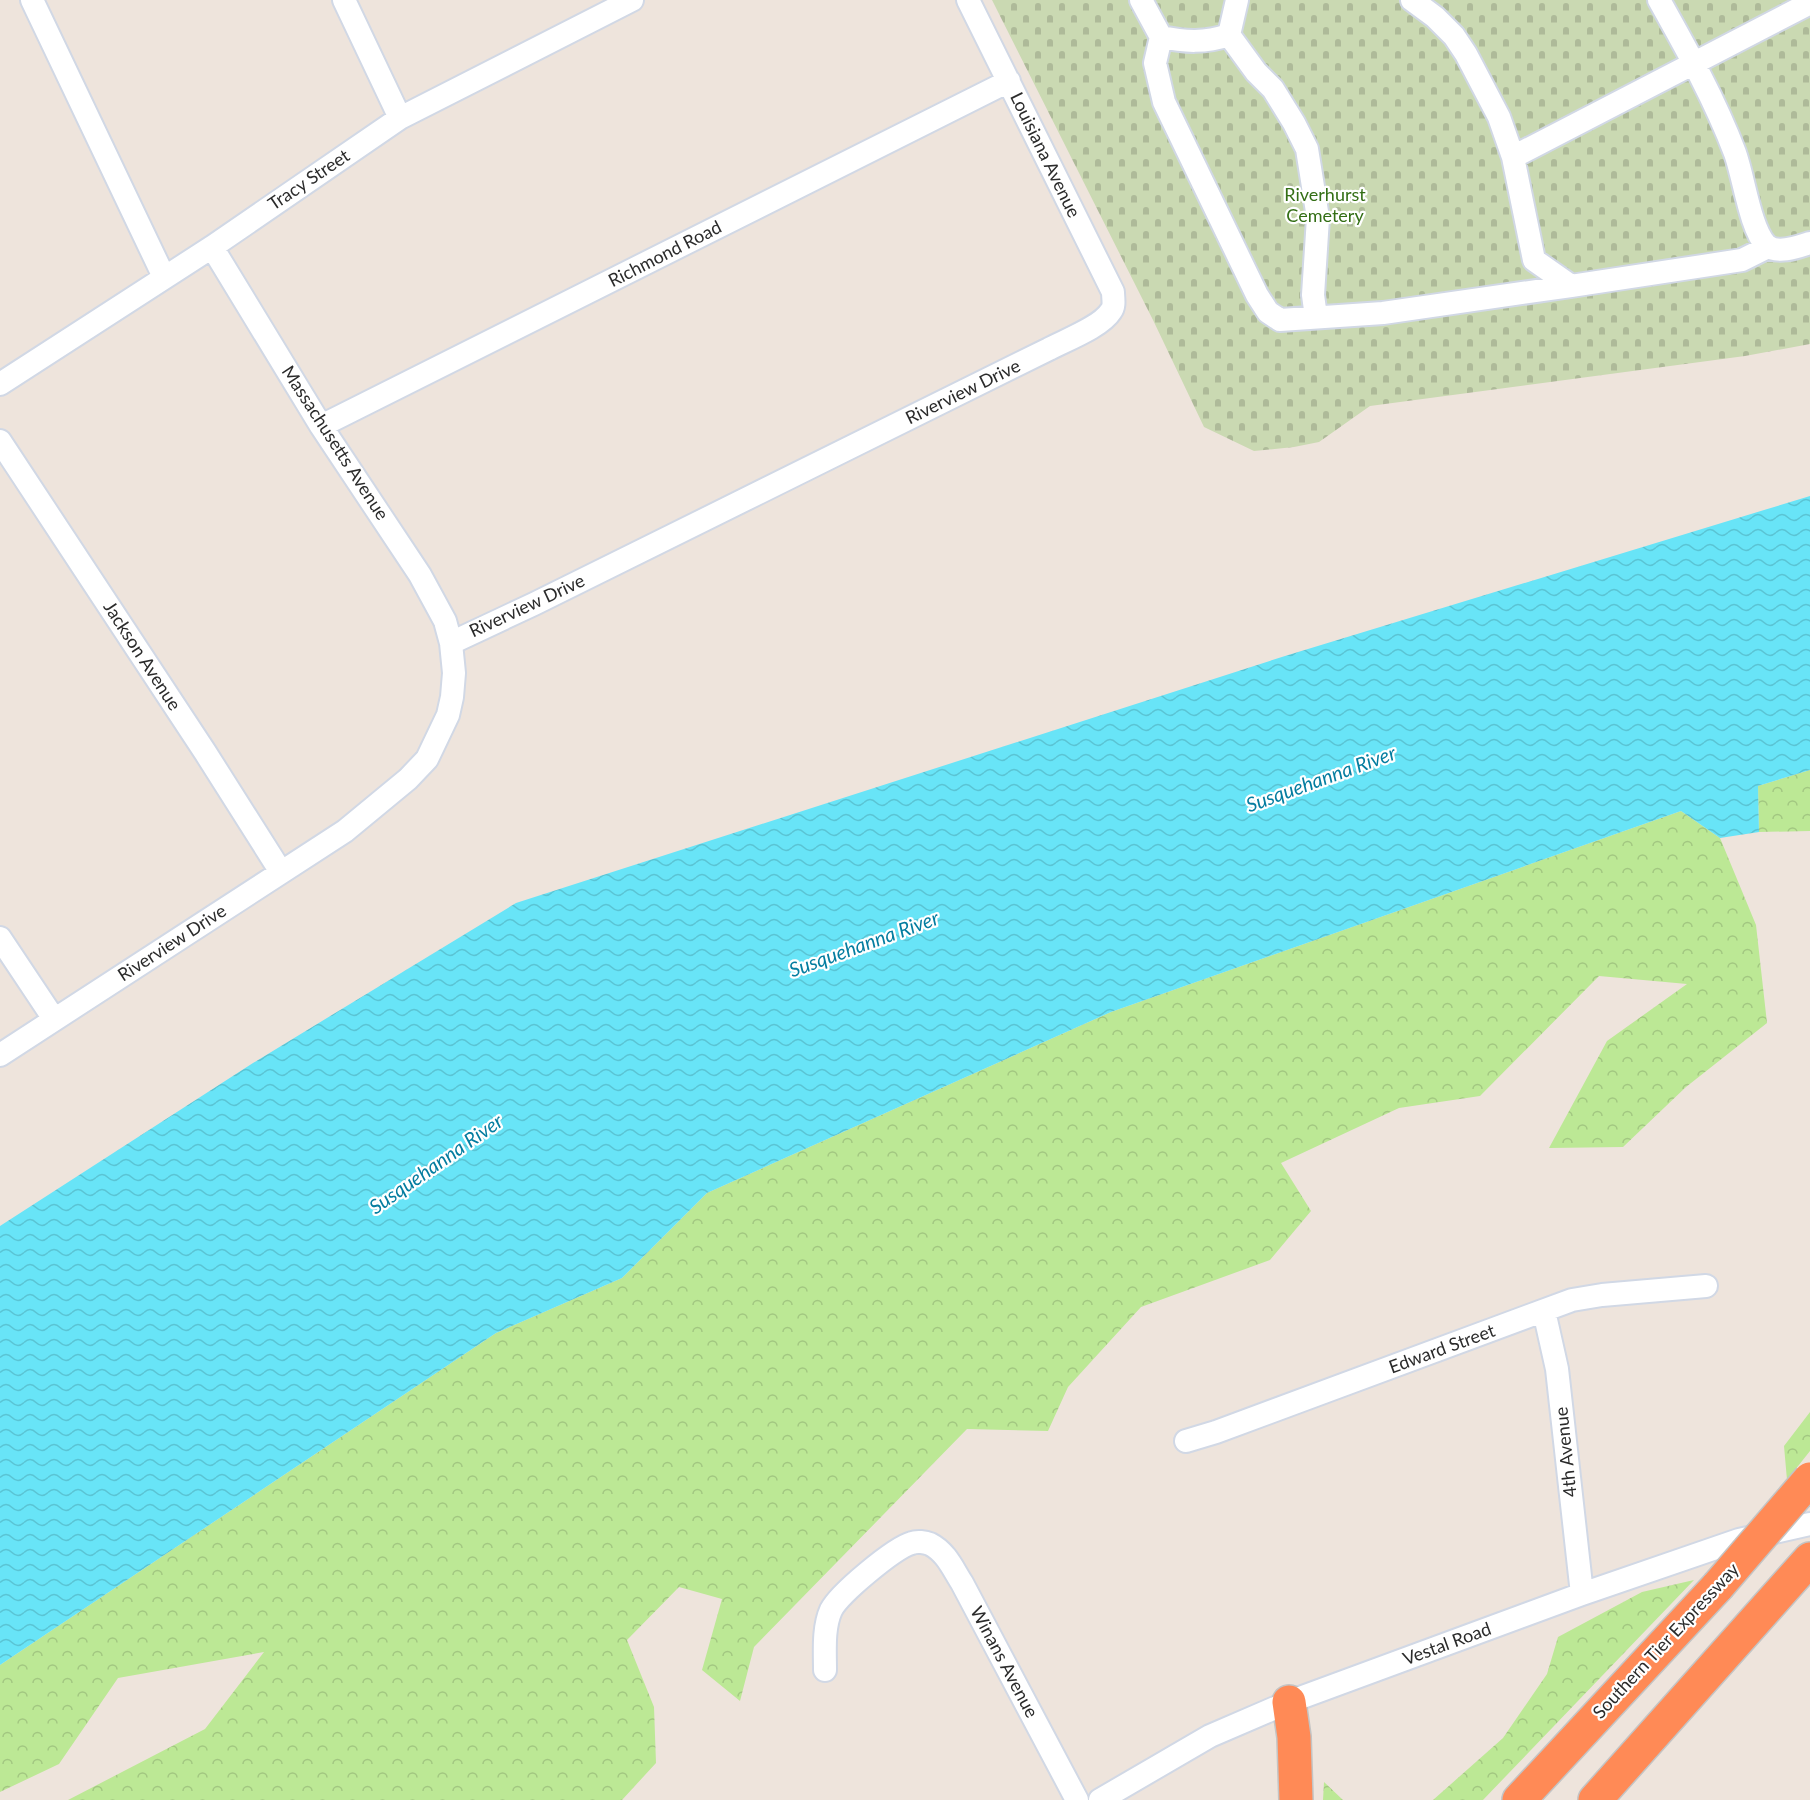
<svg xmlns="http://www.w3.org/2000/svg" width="1810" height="1800" viewBox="0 0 1810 1800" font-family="Lato,sans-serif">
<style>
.forest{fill:url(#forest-crowns)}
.cemetery{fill:url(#cemetery-stones)}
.water{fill:url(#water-waves)}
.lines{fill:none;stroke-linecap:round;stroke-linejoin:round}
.minor-casing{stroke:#d1d8e5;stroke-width:26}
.highway-casing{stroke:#c4c4c4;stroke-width:36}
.minor{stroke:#fff;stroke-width:22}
.highway{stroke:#ff8a56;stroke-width:33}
.highway-bridge-casing{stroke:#c4c4c4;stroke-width:36;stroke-linecap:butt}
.highway-bridge{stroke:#ff8a56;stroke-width:33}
.labels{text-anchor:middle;stroke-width:4.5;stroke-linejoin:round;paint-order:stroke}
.street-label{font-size:18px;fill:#2b2b2b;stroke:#fff}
.park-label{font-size:18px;fill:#336e15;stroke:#fff}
.water-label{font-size:20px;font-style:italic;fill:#047da0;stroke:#fff}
</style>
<defs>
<pattern id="forest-crowns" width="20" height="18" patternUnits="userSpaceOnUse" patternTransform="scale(1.5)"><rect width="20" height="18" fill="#bce895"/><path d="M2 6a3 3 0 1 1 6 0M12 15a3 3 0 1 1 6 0" fill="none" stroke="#a2c781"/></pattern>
<pattern id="cemetery-stones" width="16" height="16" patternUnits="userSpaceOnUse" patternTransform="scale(1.5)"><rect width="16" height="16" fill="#cad9b2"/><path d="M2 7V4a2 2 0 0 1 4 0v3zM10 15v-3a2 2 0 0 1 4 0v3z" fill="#aeba99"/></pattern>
<pattern id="water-waves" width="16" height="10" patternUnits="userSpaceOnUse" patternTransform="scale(1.5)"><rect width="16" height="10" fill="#68e4f7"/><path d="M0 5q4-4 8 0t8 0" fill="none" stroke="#5ac4d4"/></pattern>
</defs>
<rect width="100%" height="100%" fill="#eee4dc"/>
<path class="forest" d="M 1810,770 L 1810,831 L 1759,832 L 1758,786 Z
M 1681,811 L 1720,838 L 1756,925 L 1767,1023 L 1686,1087 L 1623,1147 L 1549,1148 L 1607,1041 L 1687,984 L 1599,976 L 1480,1096 L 1399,1108 L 1281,1163 L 1311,1211 L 1270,1260 L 1141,1307 L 1068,1387 L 1048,1431 L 967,1429 L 754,1647 L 740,1701 L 702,1670 L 722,1599 L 679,1587 L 627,1640 L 654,1707 L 656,1763 L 622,1800 L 68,1800 L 205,1729 L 264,1652 L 118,1678 L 59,1764 L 0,1792 L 0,1665 L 496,1333 L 622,1278 L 707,1193 L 1111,1012 Z
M 1810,1412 L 1810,1451 L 1787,1480 L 1784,1446 Z
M 1694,1580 L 1483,1800 L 1433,1800 L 1503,1738 L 1547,1674 L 1558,1637 L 1642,1592 Z
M 1324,1782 L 1343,1800 L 1323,1800 Z"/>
<path class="cemetery" d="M 992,0 L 1810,0 L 1810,344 L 1745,356 L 1370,406 L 1319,442 L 1294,447 L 1254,451 L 1204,427 L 1153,320 Z"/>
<path class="water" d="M 1810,496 L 1810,770 L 1758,786 L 1759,832 L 1720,838 L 1681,811 L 1111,1012 L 707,1193 L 622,1278 L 496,1333 L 0,1665 L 0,1226 L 253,1063 L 516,903 L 1285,656 Z"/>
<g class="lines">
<g class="minor-casing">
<path id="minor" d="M 32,0 L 164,277
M 344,0 L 400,118
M 1141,0 L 1161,37 C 1185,42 1205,43 1229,35 L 1237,0
M 1412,0 L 1435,17 L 1454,36 L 1466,54 L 1499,117 L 1513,157 L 1534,260 L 1571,286
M 1659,0 C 1687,50 1715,100 1735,153 C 1744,178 1750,228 1766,245 C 1777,255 1798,247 1810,243
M 1229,35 L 1256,72 L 1273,89 L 1294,123 L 1307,149 L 1318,218 L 1313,295 L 1316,317
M 1161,37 L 1155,63 L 1164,102 L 1257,295 L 1268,312 L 1280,320 L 1383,313 L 1571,286 L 1742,260 L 1768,247
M 1513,157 L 1810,3
M 0,384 L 212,247 L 400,118 L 632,0
M 321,426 L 1009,81
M 0,441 L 205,752 L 281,872
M 451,643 L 534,604 L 1049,349 C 1066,340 1101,327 1111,311 C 1115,306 1113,298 1113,292 L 968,0
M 0,938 L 54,1019
M 0,1055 L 345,831 L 408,779 L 427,759 L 448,715 L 452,697 L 454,673 L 451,643 L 445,621 L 420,575 L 321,426 L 212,247
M 1544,1311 L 1557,1369 L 1582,1594
M 1186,1441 L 1216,1432 L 1572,1300 L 1602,1295 L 1706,1286
M 825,1670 C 825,1651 823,1628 831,1610 C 839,1594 894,1548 912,1543 C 917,1541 925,1542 930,1544 C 946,1552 953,1569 962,1583 L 1077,1800
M 1100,1800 L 1210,1736 L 1289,1702 L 1582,1594 L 1739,1540 L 1810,1524"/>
</g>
<g class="highway-casing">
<path id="highway" d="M 1289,1702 L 1294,1737 L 1296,1800
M 1519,1800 L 1718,1586
M 1595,1800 L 1810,1559"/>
</g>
<use href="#minor" class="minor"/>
<use href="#highway" class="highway"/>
<g class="highway-bridge-casing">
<path id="highway-bridge" d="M 1718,1586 L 1810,1479"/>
</g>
<use href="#highway-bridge" class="highway-bridge"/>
</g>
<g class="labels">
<g class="street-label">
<text transform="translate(1045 155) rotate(64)" y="6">Louisiana Avenue</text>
<text transform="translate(309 180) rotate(-34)" y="6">Tracy Street</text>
<text transform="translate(665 254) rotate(-27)" y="6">Richmond Road</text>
<text transform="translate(963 392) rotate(-26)" y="6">Riverview Drive</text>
<text transform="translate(335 443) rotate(57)" y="6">Massachusetts Avenue</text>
<text transform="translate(527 606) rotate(-25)" y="6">Riverview Drive</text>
<text transform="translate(142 656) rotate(57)" y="6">Jackson Avenue</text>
<text transform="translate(172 943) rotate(-33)" y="6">Riverview Drive</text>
<text transform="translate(1442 1349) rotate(-20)" y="6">Edward Street</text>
<text transform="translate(1566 1452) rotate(-96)" y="6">4th Avenue</text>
<text transform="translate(1666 1641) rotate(-47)" y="6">Southern Tier Expressway</text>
<text transform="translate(1447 1644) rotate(-20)" y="6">Vestal Road</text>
<text transform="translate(1004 1662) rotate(62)" y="6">Winans Avenue</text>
</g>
<g class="park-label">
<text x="1325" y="201">Riverhurst<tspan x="1325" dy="21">Cemetery</tspan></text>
</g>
<g class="water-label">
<text transform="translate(1321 779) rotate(-20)" y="7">Susquehanna River</text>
<text transform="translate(864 944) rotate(-20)" y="7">Susquehanna River</text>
<text transform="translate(436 1164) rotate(-35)" y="7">Susquehanna River</text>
</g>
</g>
</svg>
